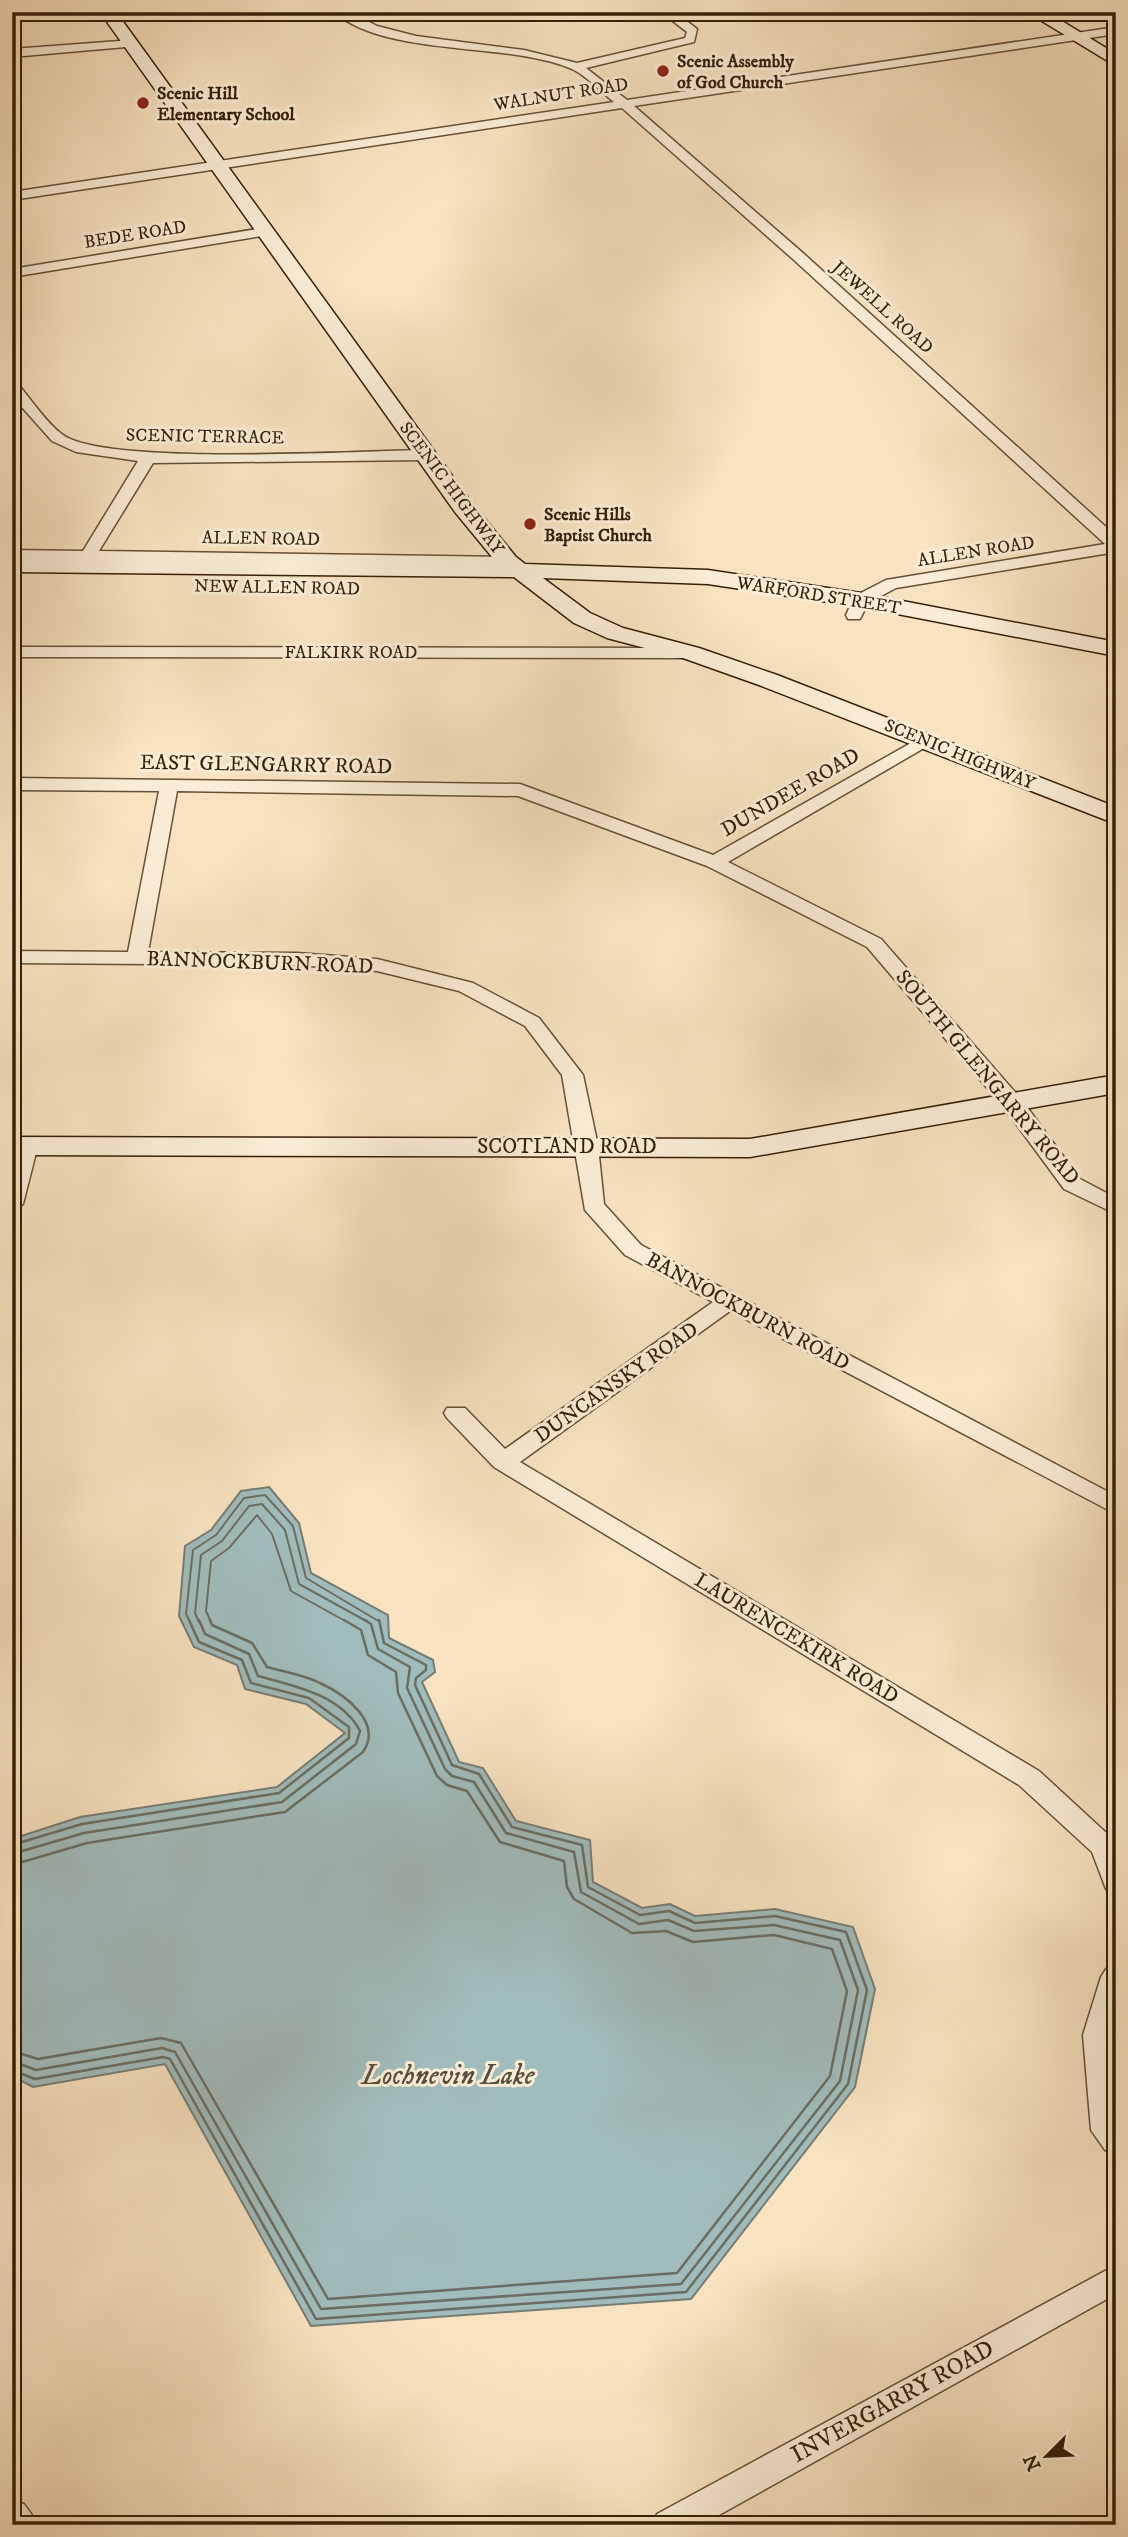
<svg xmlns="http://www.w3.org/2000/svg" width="1128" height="2537" viewBox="0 0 1128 2537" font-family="'IM FELL DW Pica',serif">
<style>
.water{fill:#a1bcbc;stroke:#767d74;stroke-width:2}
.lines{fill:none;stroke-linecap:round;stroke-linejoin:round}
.shore-far1{stroke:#6b6e62;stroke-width:2}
.shore{stroke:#6b6e62;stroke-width:2.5}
.street-casing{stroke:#665035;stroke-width:3}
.secondary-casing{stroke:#351f07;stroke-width:3}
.street{fill:#faecd6;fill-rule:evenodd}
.secondary{fill:#faecd6;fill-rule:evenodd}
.poi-dot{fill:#8f2418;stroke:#faecd6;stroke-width:2.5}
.labels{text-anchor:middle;stroke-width:6;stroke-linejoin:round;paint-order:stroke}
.far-poi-label{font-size:18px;font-weight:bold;fill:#351f07;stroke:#faecd6;text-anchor:start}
.far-street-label{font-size:18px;fill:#351f07;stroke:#faecd6}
.street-label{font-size:21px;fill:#351f07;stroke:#faecd6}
.near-street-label{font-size:24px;fill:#351f07;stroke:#faecd6}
.near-water-label{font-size:28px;font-style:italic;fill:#554e3d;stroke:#faecd6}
</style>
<rect width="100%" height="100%" fill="#f8e2c0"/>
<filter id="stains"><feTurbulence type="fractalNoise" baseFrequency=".00286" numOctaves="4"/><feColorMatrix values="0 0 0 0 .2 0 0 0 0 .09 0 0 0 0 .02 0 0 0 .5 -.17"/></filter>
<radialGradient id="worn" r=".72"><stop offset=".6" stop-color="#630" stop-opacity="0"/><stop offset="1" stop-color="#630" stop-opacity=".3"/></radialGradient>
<path class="water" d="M 269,1487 L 299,1523 L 311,1573 L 388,1615 L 389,1638 L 433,1660 L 435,1672 L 422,1682 L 459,1762 L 483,1768 L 516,1821 L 590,1840 L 593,1882 L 642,1908 L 670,1904 L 695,1916 L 775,1909 L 853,1927 L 875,1989 L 855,2087 L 691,2299 L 311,2326 L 165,2064 L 33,2087 L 12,2076 L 12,1839 L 80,1817 L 277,1787 L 345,1733 L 306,1704 L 245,1689 L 237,1665 L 194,1647 L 179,1616 L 185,1546 L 211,1530 L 241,1491 Z"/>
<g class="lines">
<path class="shore-far1" d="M 190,1622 L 186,1614 L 193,1550 L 216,1535 L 244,1498 L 265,1495 L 293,1526 L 306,1578 L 380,1622
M 199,1622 L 195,1613 L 201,1555 L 222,1541 L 249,1506 L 262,1504 L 285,1530 L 299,1584 L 368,1622
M 211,1622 L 206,1611 L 211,1561 L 229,1548 L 257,1515 L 272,1534 L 291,1591 L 347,1622"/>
<path class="shore" d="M 12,1845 L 82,1824 L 279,1793 L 349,1738 L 349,1727 L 309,1698 L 251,1683 L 242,1660 L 199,1642 L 189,1620
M 12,1854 L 84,1833 L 282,1802 L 356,1744 L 360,1731 C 341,1695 295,1686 258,1676 L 249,1654 L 205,1634 L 199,1620
M 12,1865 L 87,1843 L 285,1812 L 363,1752 C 383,1723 346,1695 320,1683 C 304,1675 284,1672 267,1667 L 252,1643 L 212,1625 L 210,1620
M 12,2051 L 38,2059 L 161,2038 L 181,2043 L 328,2299 L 677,2273 L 830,2076 L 847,1991 L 832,1949 L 774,1935 L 693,1942 L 666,1931 L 632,1933 L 574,1899 L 567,1887 L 564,1861 L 500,1842 L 467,1791 L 447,1785 L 437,1776 L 398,1693 L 396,1672 L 368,1655 L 361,1630 L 344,1620
M 12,2061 L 36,2070 L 162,2048 L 175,2052 L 321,2309 L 681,2284 L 840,2081 L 858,1990 L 840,1940 L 774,1925 L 694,1931 L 668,1920 L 639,1924 L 581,1892 L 574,1852 L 506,1833 L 474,1782 L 452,1776 L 445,1769 L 407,1688 L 410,1667 L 378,1649 L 371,1624 L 365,1620
M 12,2070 L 35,2079 L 163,2057 L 170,2059 L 316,2319 L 686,2292 L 848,2084 L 867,1990 L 846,1932 L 775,1916 L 695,1923 L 669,1911 L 640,1915 L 588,1887 L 582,1845 L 512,1827 L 479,1774 L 452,1765 L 415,1685 L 416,1678 L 426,1670 L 426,1665 L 384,1643 L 379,1620"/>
<g class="street-casing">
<path id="street" d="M 334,12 L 350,12 L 377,26 L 416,36 L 524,50 L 577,63 L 685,38 L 687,32 L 661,12 L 675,12 L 697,29 L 694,42 L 586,68 L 627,100 L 1116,27 L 1116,34 L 634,106 L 804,254 L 1116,536 L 1116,552 L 896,588 L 868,603 L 860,619 L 848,619 L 846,615 L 855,596 L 886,580 L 1105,544 L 794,260 L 622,108 L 12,200 L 12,192 L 614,102 C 601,92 587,76 572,69 C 507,41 388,58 334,12 Z
M 133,40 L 137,42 L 137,46 L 12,57 L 12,49 Z
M 263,228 L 270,232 L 268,235 L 12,277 L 12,269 Z
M 12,382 L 17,383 C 31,399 46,423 63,435 C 107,466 359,451 425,450 L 433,455 L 425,460 L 153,463 L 99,551 L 508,557 L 516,562 L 508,567 L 12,560 L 12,550 L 83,551 L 138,461 L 76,452 L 52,441 L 12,396 Z
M 12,647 L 691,648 L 700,653 L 691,658 L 12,657 Z
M 925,735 L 934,740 L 931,744 L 728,862 L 881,939 L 1021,1099 L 1080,1179 L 1116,1198 L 1116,1214 L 1064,1189 L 1005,1109 L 867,947 L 707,866 L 518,796 L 177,791 L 148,952 L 297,953 L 377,959 L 473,983 L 539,1018 L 583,1075 L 598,1146 L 604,1204 L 641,1245 L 1116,1496 L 1116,1514 L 730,1311 L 520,1462 L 1039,1771 L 1114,1840 L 1116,1892 L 1106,1889 L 1092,1852 L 1019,1785 L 494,1467 L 447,1418 L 444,1413 L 447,1408 L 465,1408 L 505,1449 L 713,1302 L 625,1255 L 585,1210 L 562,1075 L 525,1026 L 459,991 L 377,971 L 297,965 L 12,963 L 12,951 L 128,952 L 159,791 L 12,790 L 12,778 L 520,784 L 713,855 Z
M 27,1139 L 38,1145 L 23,1204 L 12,1211 L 12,1160 L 16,1145 Z
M 1116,1966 L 1116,2025 L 1113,2035 L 1116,2153 L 1105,2150 L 1091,2130 L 1083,2035 L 1101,1977 L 1106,1969 Z
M 1116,2265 L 1116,2294 L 701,2525 L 652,2525 L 657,2514 Z
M 12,2500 L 24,2504 L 39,2525 L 12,2525 Z"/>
</g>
<g class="secondary-casing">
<path id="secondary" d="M 100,12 L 116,12 L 471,502 L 516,557 L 525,564 L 708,570 L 861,593 L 1116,642 L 1116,656 L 861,607 L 708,584 L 543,578 L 590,613 L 623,628 L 699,648 L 777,675 L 1116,807 L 1116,824 L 759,685 L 683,658 L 607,638 L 574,623 L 514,577 L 12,572 L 12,558 L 497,563 L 455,512 Z
M 1027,12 L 1047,12 L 1116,54 L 1116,66 Z
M 1116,1075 L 1116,1093 L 750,1157 L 12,1155 L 12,1137 L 750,1139 Z"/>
</g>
<use href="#street" class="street"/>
<use href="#secondary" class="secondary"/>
</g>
<g class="poi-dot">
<circle cx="663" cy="71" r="7"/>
<circle cx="143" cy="103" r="7"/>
<circle cx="530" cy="524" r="7"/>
</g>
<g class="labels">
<g class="far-poi-label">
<text x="677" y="67">Scenic Assembly<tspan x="677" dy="21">of God Church</tspan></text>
<text x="157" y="99">Scenic Hill<tspan x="157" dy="21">Elementary School</tspan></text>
<text x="544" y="520">Scenic Hills<tspan x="544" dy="21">Baptist Church</tspan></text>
</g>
<g class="far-street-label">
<text transform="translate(561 94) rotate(-9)" y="6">WALNUT ROAD</text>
<text transform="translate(135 234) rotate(-9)" y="6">BEDE ROAD</text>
<text transform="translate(883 307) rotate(42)" y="6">JEWELL ROAD</text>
<text transform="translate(205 436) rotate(1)" y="6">SCENIC TERRACE</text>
<text transform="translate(452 488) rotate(53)" y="6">SCENIC HIGHWAY</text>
<text transform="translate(261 538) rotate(1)" y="6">ALLEN ROAD</text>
<text transform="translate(976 551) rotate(-9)" y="6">ALLEN ROAD</text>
<text transform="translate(277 587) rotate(1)" y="6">NEW ALLEN ROAD</text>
<text transform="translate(819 595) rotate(9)" y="6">WARFORD STREET</text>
<text x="351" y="658">FALKIRK ROAD</text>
<text transform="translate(960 754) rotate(22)" y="6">SCENIC HIGHWAY</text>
</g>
<g class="street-label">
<text transform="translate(266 764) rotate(1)" y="7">EAST GLENGARRY ROAD</text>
<text transform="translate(790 792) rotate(-30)" y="7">DUNDEE ROAD</text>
<text transform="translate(260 962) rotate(2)" y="7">BANNOCKBURN ROAD</text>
<text transform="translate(988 1077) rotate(50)" y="7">SOUTH GLENGARRY ROAD</text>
<text x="567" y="1153">SCOTLAND ROAD</text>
<text transform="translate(748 1311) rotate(28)" y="7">BANNOCKBURN ROAD</text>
<text transform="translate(616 1382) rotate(-35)" y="7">DUNCANSKY ROAD</text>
<text transform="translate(797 1638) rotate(31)" y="7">LAURENCEKIRK ROAD</text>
</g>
<g class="near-street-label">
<text transform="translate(892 2401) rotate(-29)" y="8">INVERGARRY ROAD</text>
</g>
<g class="near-water-label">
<text x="448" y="2084">Lochnevin Lake</text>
</g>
</g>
<rect width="1128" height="2537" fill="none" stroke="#f8e2c0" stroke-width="42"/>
<rect x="14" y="14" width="1100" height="2509" fill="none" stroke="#351f07" stroke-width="3.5"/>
<rect x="21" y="21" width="1086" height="2495" fill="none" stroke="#351f07" stroke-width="2"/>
<g transform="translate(1047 2456) rotate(246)" stroke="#faecd6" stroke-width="5" paint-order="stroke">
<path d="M0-5L12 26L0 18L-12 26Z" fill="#351f07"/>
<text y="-10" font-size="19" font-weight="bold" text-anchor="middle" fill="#351f07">N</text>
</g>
<rect width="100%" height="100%" filter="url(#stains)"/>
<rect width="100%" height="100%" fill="url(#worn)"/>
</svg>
